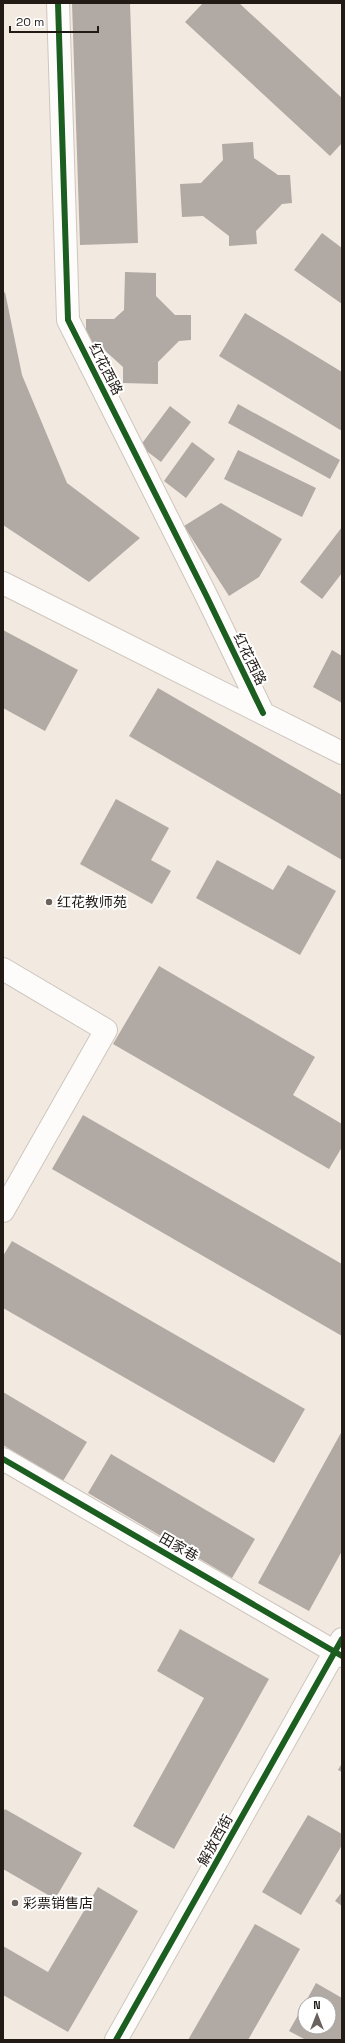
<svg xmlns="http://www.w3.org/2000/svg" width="345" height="2043" viewBox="0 0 345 2043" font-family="'Space Grotesk','Noto Sans SC',sans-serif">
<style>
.building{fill:#b1aaa4}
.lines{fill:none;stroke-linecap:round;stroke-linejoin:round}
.minor-casing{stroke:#cdc6bf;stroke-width:24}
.minor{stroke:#fdfcfa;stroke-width:22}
.cycleway-casing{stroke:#fff;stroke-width:8}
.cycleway{stroke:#1b5e20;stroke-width:6}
.poi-dot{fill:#6a625c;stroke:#fff;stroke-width:1.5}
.labels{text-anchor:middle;stroke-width:4;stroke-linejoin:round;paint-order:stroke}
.street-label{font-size:14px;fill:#211a15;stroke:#fff}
.poi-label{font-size:14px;fill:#211a15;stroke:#fff;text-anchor:start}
</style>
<rect width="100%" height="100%" fill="#f2e9e1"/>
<path class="building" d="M 72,3 L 130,3 L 138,243 L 80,245 Z
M 203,3 L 239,3 L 342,98 L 342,143 L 330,156 L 185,22 Z
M 253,142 L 254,158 L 278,175 L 290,175 L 292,203 L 282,204 L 256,231 L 257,244 L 229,246 L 229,236 L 203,216 L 182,217 L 180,184 L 201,183 L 223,160 L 222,144 Z
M 322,233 L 342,248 L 342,304 L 294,270 Z
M 125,272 L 156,273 L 156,296 L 175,315 L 191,315 L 191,340 L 179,341 L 158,362 L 158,384 L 123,383 L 123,367 L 102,348 L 86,348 L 86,319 L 114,319 L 124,310 Z
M 5,292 L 22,375 L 67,483 L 140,538 L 89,582 L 3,525 L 3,294 Z
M 245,313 L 342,372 L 342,431 L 219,356 Z
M 238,404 L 340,460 L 330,479 L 228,423 Z
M 170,406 L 191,422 L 161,462 L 140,446 Z
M 192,442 L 215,459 L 186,498 L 164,481 Z
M 238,450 L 316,488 L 302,517 L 224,479 Z
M 221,503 L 282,539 L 259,577 L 229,596 L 184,526 Z
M 342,527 L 342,573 L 322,599 L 300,582 Z
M 3,630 L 78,670 L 45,731 L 3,708 Z
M 332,650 L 342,656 L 342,703 L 313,687 Z
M 158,688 L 342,795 L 342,860 L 129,736 Z
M 116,799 L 169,828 L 151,860 L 171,871 L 152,904 L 80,864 Z
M 217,860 L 273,890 L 288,865 L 336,891 L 300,955 L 196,898 Z
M 159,966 L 315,1057 L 293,1095 L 342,1124 L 342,1147 L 329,1169 L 113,1044 Z
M 83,1115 L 342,1264 L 342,1336 L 52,1169 Z
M 12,1241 L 305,1409 L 274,1463 L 3,1308 L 3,1256 Z
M 3,1392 L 87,1442 L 63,1481 L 3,1445 Z
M 342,1431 L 342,1551 L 309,1611 L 258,1583 Z
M 111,1454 L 255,1539 L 232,1578 L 88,1493 Z
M 180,1629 L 269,1679 L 174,1849 L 133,1826 L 204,1698 L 157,1671 Z
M 342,1763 L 342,1772 L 338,1770 Z
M 5,1809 L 82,1853 L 55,1899 L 3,1869 L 3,1812 Z
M 308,1815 L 342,1834 L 342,1845 L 301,1915 L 262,1892 Z
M 98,1887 L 138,1911 L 68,2032 L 3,1995 L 3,1946 L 48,1972 Z
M 342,1892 L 342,1906 L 335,1901 Z
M 255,1924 L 300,1949 L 248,2040 L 188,2040 Z
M 316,1983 L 342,1998 L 342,2040 L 306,2040 L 289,2031 L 305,2003 L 305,2027 L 329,2027 L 329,2003 L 305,2003 Z"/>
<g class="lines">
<g class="minor-casing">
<path id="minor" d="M 58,3 L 68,320 L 206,595 L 263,713
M 3,583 L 342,753
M 3,969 L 106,1030 L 3,1211
M 3,1459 L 342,1656
M 116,2040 L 342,1639"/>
</g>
<use href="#minor" class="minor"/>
<g class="cycleway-casing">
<path id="cycleway" d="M 58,3 L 68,320 L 206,595 L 263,713
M 3,1459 L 342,1656
M 116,2040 L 342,1639"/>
</g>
<use href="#cycleway" class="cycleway"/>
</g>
<g class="poi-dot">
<circle cx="49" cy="902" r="4"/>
<circle cx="15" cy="1903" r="4"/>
</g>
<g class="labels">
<g class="street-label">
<text transform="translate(106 369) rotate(63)" y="5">红花西路</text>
<text transform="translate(250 659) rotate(64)" y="5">红花西路</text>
<text transform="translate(179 1547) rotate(30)" y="5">田家巷</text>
<text transform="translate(215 1840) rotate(-61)" y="5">解放西街</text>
</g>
<g class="poi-label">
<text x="57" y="907">红花教师苑</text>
<text x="23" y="1908">彩票销售店</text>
</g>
</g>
<rect width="345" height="2043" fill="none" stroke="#211a15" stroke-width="8"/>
<g transform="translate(317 2015)"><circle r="19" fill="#ffffff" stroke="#a6a3a1"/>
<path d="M0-3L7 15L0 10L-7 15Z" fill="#6a625c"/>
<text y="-6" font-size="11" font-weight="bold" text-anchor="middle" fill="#211a15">N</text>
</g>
<path d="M10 26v6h88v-6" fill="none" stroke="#211a15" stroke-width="2"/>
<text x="16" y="26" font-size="12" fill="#211a15" stroke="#ffffff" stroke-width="3" paint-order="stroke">20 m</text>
</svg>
